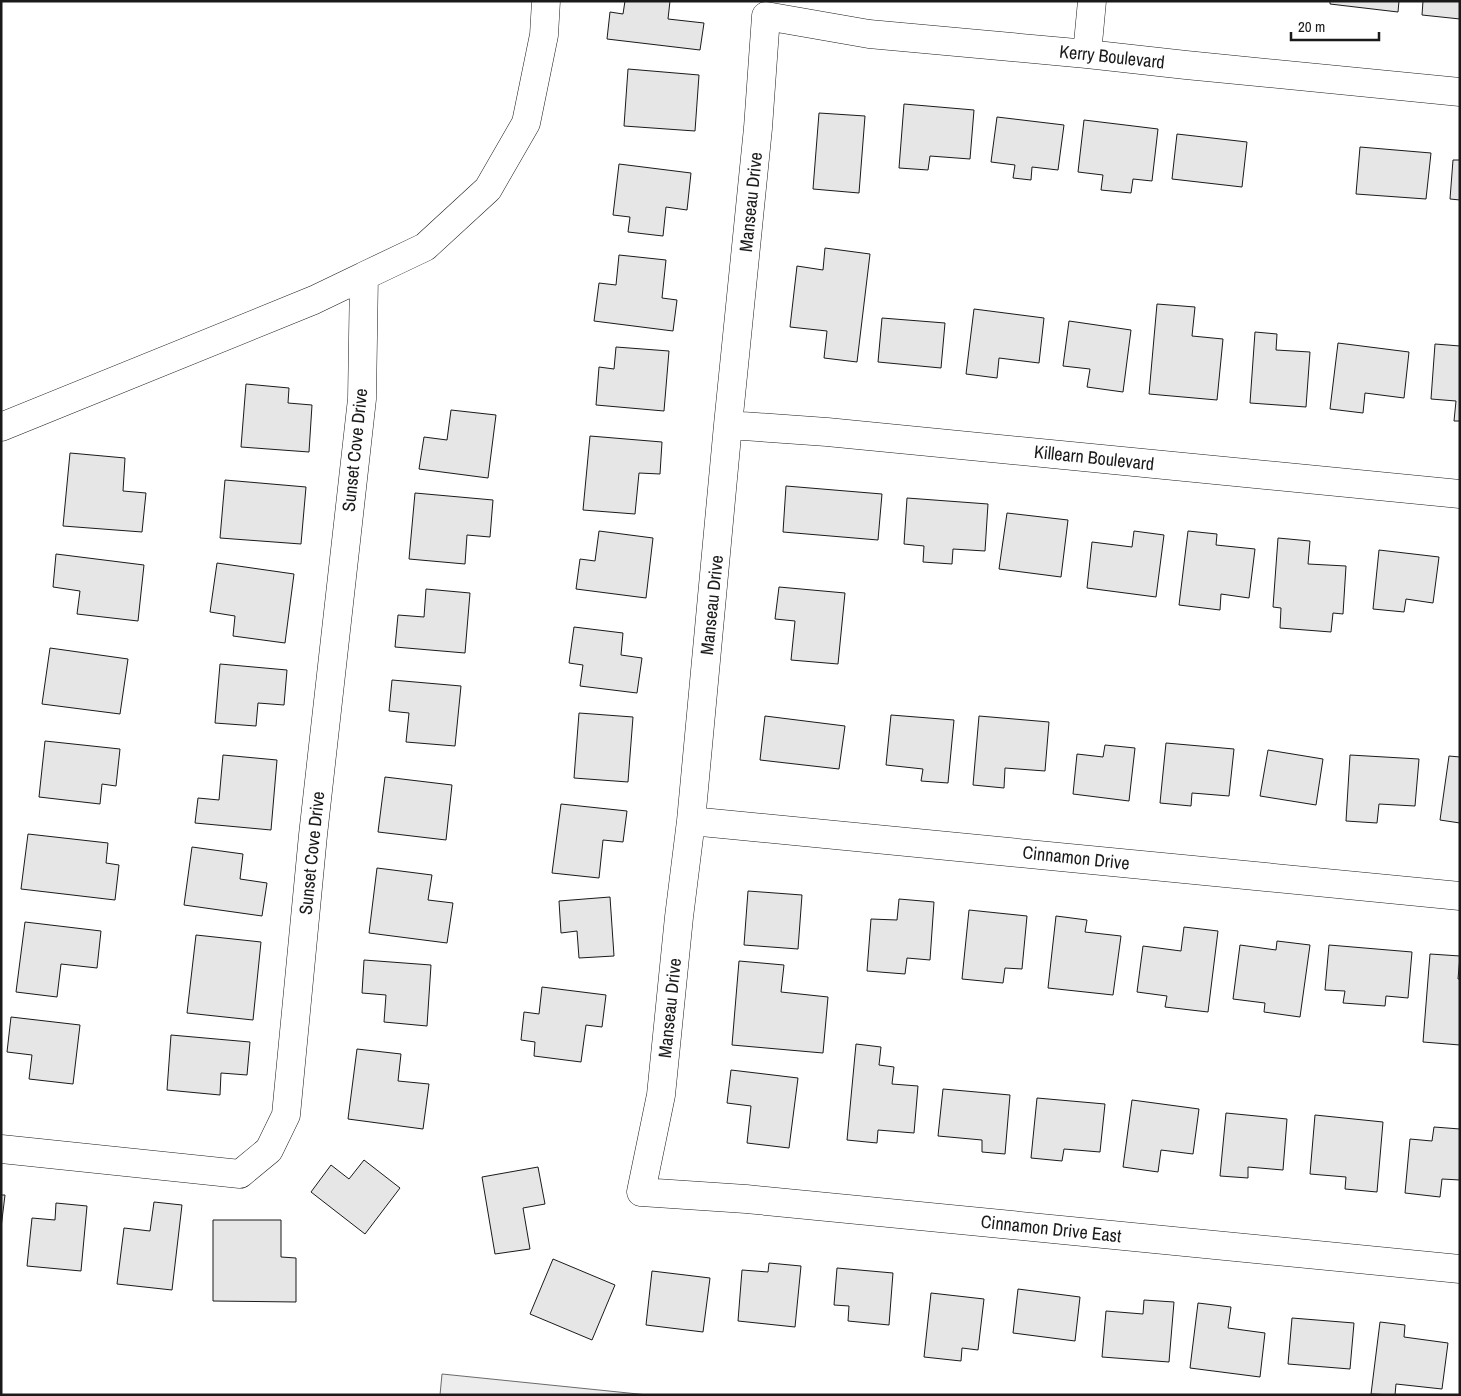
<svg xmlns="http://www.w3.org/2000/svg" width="1461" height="1396" viewBox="0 0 1461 1396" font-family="'Archivo Narrow',sans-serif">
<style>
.built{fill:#ededed;stroke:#6a6a6a}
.building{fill:#e6e6e6;stroke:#1a1a1a}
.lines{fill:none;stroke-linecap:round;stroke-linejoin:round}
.minor-casing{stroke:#1a1a1a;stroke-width:29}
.minor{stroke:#fff;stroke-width:28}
.labels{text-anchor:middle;stroke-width:4;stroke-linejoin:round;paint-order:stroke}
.street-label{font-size:18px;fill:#1a1a1a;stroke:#fff}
</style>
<rect width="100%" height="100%" fill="#fff"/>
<path class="built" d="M 442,1374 L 648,1395 L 440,1395 Z"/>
<path class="building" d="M 625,1 L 670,1 L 668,19 L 704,23 L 700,50 L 607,39 L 610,12 L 623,14 Z
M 1330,1 L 1399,1 L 1398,12 L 1330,4 Z
M 1423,1 L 1460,1 L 1460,19 L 1422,15 Z
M 628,69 L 699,75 L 695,131 L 624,126 Z
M 904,104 L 974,110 L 970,159 L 930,156 L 928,170 L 899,168 Z
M 819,113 L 865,116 L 859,193 L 813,189 Z
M 997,117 L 1064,125 L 1058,170 L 1032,167 L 1031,180 L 1013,178 L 1015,165 L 991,162 Z
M 1084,120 L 1158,129 L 1152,181 L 1133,179 L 1131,193 L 1101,190 L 1103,175 L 1078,172 Z
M 1177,134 L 1247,142 L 1242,187 L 1172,179 Z
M 1360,147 L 1431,153 L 1426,199 L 1356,194 Z
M 1453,160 L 1460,160 L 1460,200 L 1450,199 Z
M 619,164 L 691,173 L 687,210 L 666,207 L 663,236 L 628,232 L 630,217 L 613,215 Z
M 825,248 L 870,254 L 857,362 L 824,358 L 827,331 L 790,327 L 797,266 L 823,270 Z
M 619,255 L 666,260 L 662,298 L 677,300 L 673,331 L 594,321 L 599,283 L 616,285 Z
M 1157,304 L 1195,307 L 1192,336 L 1223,339 L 1217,400 L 1149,394 Z
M 974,309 L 1044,318 L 1039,363 L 999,358 L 997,378 L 966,374 Z
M 882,318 L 945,323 L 941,368 L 878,362 Z
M 1069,321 L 1131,330 L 1123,392 L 1087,387 L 1090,369 L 1063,366 Z
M 1255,332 L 1277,334 L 1276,350 L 1310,352 L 1306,407 L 1250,403 Z
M 1338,343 L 1409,352 L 1404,398 L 1365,393 L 1363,413 L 1330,409 Z
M 1435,344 L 1460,346 L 1460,421 L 1454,421 L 1456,401 L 1431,399 Z
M 616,347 L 669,351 L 664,411 L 596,405 L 599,367 L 614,369 Z
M 246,384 L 289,388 L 288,403 L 312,405 L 309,452 L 241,447 Z
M 451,410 L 496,415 L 488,478 L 419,469 L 424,437 L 447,440 Z
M 590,436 L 662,442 L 660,474 L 639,473 L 635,514 L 583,510 Z
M 70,453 L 125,458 L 123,491 L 146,493 L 142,532 L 63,526 Z
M 225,480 L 306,487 L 301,544 L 220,538 Z
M 786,486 L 882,494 L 878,540 L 783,532 Z
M 415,493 L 493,500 L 490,537 L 467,535 L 465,564 L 409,559 Z
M 907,498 L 988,504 L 985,551 L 953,549 L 952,564 L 923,562 L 924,546 L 904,544 Z
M 1007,513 L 1068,520 L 1061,577 L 999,569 Z
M 599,531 L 653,538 L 646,598 L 576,589 L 580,559 L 595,561 Z
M 1134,531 L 1164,535 L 1156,597 L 1087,588 L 1092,542 L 1132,547 Z
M 1188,531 L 1217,534 L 1216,545 L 1255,549 L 1249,598 L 1221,594 L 1220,610 L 1179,605 Z
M 1278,538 L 1310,541 L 1308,564 L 1346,566 L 1343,614 L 1333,613 L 1331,632 L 1280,628 L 1281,608 L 1273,607 Z
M 1379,550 L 1439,557 L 1433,603 L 1406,599 L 1404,612 L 1373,609 Z
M 56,554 L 144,565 L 138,621 L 77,614 L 80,591 L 53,587 Z
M 217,563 L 294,574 L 285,643 L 233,636 L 235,616 L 210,612 Z
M 779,587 L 845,593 L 838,664 L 791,660 L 795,621 L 775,619 Z
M 426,589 L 470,593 L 465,653 L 395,647 L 398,615 L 424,617 Z
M 574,627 L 623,633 L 621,655 L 642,658 L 637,693 L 580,686 L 583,665 L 569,663 Z
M 50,648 L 128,659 L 120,714 L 42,704 Z
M 220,664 L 287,670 L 284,705 L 258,703 L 256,726 L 215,723 Z
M 392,680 L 461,686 L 455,746 L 406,742 L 409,713 L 389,711 Z
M 579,713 L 633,717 L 628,782 L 574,778 Z
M 891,715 L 954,720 L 948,783 L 921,781 L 923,769 L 886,765 Z
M 765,716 L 845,726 L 839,769 L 760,760 Z
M 979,716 L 1049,722 L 1045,771 L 1005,768 L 1004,788 L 973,785 Z
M 45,741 L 120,749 L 116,786 L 102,784 L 100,804 L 39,797 Z
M 1166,743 L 1234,749 L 1229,796 L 1192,793 L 1191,806 L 1160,803 Z
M 1105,745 L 1135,748 L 1129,801 L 1073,794 L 1077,754 L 1103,757 Z
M 1268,750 L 1323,759 L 1316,805 L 1260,796 Z
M 223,755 L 277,760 L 271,830 L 195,823 L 198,798 L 219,800 Z
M 1350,755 L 1419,759 L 1415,806 L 1379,804 L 1377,823 L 1346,821 Z
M 1449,756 L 1460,757 L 1460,823 L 1440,820 Z
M 385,777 L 452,785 L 446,840 L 378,832 Z
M 561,804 L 627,811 L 623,842 L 603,840 L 599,878 L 552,873 Z
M 28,834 L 108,843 L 106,863 L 119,865 L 115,900 L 21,889 Z
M 192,847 L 243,854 L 240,879 L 267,883 L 262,916 L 184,905 Z
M 377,868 L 432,875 L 428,900 L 453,903 L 447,943 L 369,933 Z
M 748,891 L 802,895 L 798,949 L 744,945 Z
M 610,897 L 614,956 L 579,958 L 577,931 L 561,933 L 559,901 Z
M 899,899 L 934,902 L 930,960 L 907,958 L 905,974 L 867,971 L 871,919 L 897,920 Z
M 969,910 L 1027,916 L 1022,969 L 1005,968 L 1003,983 L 962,979 Z
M 1056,916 L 1087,920 L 1085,932 L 1121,936 L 1113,995 L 1048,988 Z
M 25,922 L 101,931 L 97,968 L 61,964 L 57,997 L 16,992 Z
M 1184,927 L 1218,931 L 1208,1012 L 1165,1007 L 1167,996 L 1137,992 L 1143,946 L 1181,951 Z
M 196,935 L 261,942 L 253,1020 L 187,1013 Z
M 1277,941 L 1310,945 L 1300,1017 L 1264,1012 L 1265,1003 L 1233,999 L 1240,945 L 1276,950 Z
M 1329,945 L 1412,952 L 1408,998 L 1386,996 L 1385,1006 L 1343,1003 L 1345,991 L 1325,990 Z
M 1430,954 L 1460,956 L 1458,979 L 1460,979 L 1460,1045 L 1423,1042 Z
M 364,960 L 431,965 L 427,1026 L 384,1022 L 386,995 L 362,993 Z
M 739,961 L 784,965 L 781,992 L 828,997 L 823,1053 L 732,1045 Z
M 542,987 L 606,995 L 602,1027 L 586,1025 L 581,1062 L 534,1056 L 535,1042 L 521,1040 L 524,1012 L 539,1014 Z
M 11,1017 L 80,1025 L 73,1084 L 29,1079 L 32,1055 L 7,1052 Z
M 171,1035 L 250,1042 L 247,1075 L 221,1073 L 220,1095 L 167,1090 Z
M 856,1044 L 881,1047 L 879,1065 L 894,1067 L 892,1084 L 918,1086 L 914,1133 L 878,1130 L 877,1143 L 847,1140 Z
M 357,1049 L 401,1054 L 398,1081 L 429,1084 L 423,1129 L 348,1119 Z
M 731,1070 L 798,1078 L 789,1148 L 747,1143 L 751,1106 L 727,1103 Z
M 943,1089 L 1010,1095 L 1005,1154 L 982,1152 L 982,1140 L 938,1136 Z
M 1037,1098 L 1105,1104 L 1100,1152 L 1064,1149 L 1062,1161 L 1031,1158 Z
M 1132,1100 L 1199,1109 L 1193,1154 L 1161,1150 L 1158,1172 L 1123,1167 Z
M 1226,1113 L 1287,1119 L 1283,1170 L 1248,1167 L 1248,1178 L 1220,1176 Z
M 1315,1115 L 1383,1122 L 1377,1192 L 1345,1189 L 1346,1177 L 1310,1174 Z
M 1434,1127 L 1460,1129 L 1460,1180 L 1442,1179 L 1440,1197 L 1405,1193 L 1410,1139 L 1432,1141 Z
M 364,1160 L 400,1188 L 365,1234 L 311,1192 L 331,1165 L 349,1179 Z
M 538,1167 L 545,1204 L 523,1208 L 530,1249 L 495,1254 L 482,1177 Z
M 1,1195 L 5,1195 L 1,1228 Z
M 154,1202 L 182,1205 L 172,1290 L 117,1284 L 124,1228 L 150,1231 Z
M 56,1203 L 87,1206 L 81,1271 L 27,1266 L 32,1218 L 55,1220 Z
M 213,1220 L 281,1220 L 281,1257 L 296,1258 L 296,1302 L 213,1301 Z
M 553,1259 L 615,1285 L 592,1340 L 530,1314 Z
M 769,1263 L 801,1266 L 795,1327 L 738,1321 L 742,1270 L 768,1272 Z
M 837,1268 L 893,1273 L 889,1325 L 848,1321 L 849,1306 L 834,1305 Z
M 652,1271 L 710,1278 L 703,1332 L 646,1325 Z
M 1018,1289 L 1080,1297 L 1075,1341 L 1013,1333 Z
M 931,1293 L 984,1299 L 978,1350 L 962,1348 L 961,1361 L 924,1357 Z
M 1144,1300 L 1174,1302 L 1169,1362 L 1102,1357 L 1106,1311 L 1143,1314 Z
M 1198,1303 L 1231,1307 L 1228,1328 L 1265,1333 L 1260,1377 L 1190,1368 Z
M 1292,1318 L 1354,1323 L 1350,1369 L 1288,1364 Z
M 1380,1322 L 1405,1325 L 1404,1337 L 1448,1343 L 1442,1389 L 1396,1384 L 1395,1395 L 1371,1394 Z"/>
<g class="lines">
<g class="minor-casing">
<path id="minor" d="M 1087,54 L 1092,1
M 1460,92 L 1186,65 L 1087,54 L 869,34 L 766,16 L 758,128 L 728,425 L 691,821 L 679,917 L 661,1095 L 641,1192 L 746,1199 L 1460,1269
M 728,425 L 827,432 L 1460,494
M 1,427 L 314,300 L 364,276
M 691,821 L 1460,896
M 1,1149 L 240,1174 L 269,1150 L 286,1115 L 313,835 L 362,399 L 364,276 L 425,247 L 488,189 L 526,123 L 544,35 L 546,1"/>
</g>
<use href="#minor" class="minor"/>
</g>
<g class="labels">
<g class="street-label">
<text transform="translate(1112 57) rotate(6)" y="6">Kerry Boulevard</text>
<text transform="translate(751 202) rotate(-84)" y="6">Manseau Drive</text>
<text transform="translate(355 450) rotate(-84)" y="6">Sunset Cove Drive</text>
<text transform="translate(1094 458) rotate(6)" y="6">Killearn Boulevard</text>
<text transform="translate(712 605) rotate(-84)" y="6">Manseau Drive</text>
<text transform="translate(312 853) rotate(-84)" y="6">Sunset Cove Drive</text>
<text transform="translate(1076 858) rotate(6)" y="6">Cinnamon Drive</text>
<text transform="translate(670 1008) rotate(-84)" y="6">Manseau Drive</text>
<text transform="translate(1051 1229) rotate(6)" y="6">Cinnamon Drive East</text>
</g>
</g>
<rect width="1461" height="1396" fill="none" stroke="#1a1a1a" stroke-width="5"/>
<path d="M1291 32v8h88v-8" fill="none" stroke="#1a1a1a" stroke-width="2.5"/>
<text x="1298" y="32" font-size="15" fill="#1a1a1a" stroke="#ffffff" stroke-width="4" paint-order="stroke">20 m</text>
</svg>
